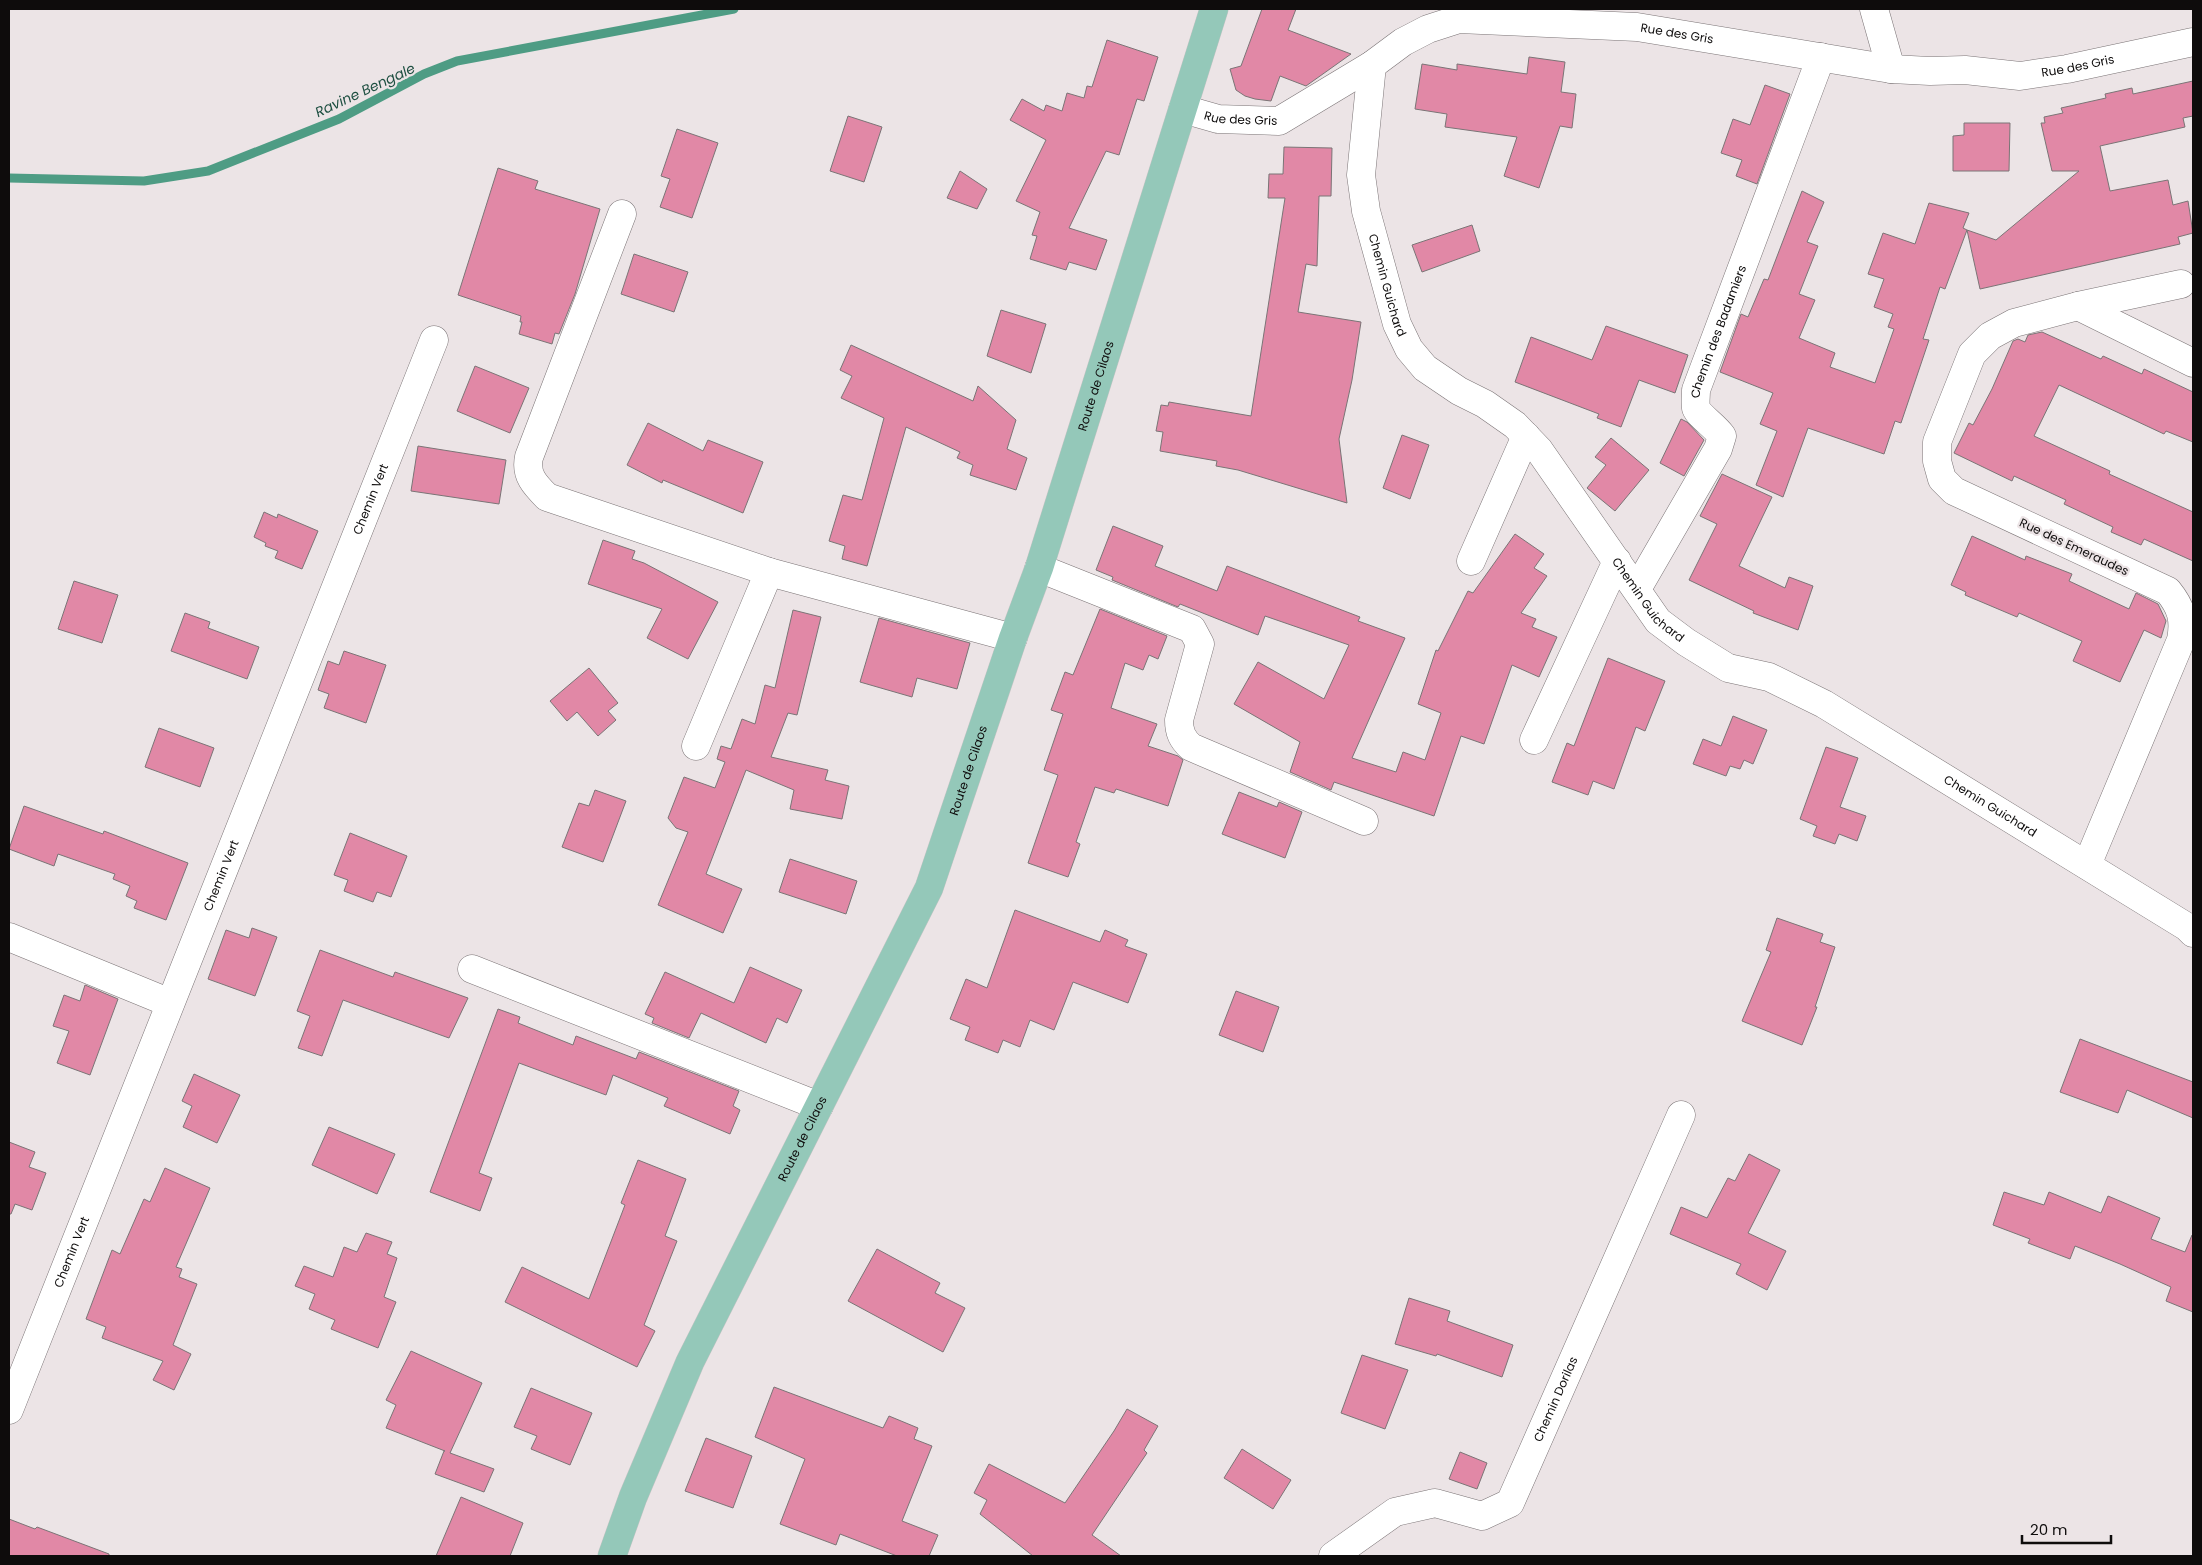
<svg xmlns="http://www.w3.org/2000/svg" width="2202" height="1565" viewBox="0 0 2202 1565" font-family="Poppins,sans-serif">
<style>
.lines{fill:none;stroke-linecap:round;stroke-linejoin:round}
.stream{stroke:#4e9c84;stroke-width:9}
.building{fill:#e188a6;stroke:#7b7476}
.minor-casing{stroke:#7b7476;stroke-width:29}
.major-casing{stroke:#c5c5c5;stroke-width:29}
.minor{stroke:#fff;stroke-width:28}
.major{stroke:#94c8b9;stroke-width:28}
.labels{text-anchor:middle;stroke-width:4.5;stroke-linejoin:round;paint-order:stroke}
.street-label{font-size:12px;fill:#0e0c0c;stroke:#ece4e6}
.water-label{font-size:14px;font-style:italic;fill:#1e4f41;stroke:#ece4e6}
</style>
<rect width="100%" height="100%" fill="#ece4e6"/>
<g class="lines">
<path class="stream" d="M 9,178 L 144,181 L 208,171 L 339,119 L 424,74 L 457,61 L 734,9"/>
</g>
<path class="building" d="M 1262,9 L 1296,9 L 1288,30 L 1351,54 L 1306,86 L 1280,76 L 1271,101 L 1255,99 L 1245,96 L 1236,90 L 1230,69 L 1241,66 Z
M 1107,40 L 1158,57 L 1144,101 L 1137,99 L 1119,155 L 1106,151 L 1069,228 L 1107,240 L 1096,270 L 1069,262 L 1066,270 L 1030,259 L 1037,236 L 1032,235 L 1040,212 L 1016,201 L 1046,140 L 1010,120 L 1022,99 L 1044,111 L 1046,105 L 1062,111 L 1067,93 L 1084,98 L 1087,86 L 1092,87 Z
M 1529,57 L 1565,62 L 1561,92 L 1576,94 L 1572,128 L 1560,126 L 1539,188 L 1504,176 L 1517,137 L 1445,127 L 1447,114 L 1415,109 L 1422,64 L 1457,70 L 1457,64 L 1527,74 Z
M 2193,81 L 2193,116 L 2183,118 L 2185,127 L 2100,146 L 2110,191 L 2168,180 L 2173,205 L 2188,201 L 2193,233 L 2178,237 L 2180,244 L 1980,289 L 1967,230 L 1996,240 L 2079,171 L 2052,171 L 2041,123 L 2045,123 L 2044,117 L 2063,113 L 2061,108 L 2106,98 L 2105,94 L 2132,88 L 2133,94 Z
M 1765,85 L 1790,94 L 1757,184 L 1736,176 L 1742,160 L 1721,153 L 1733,119 L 1750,125 Z
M 848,116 L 882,127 L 864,182 L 830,171 Z
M 1964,123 L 2010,123 L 2009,171 L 1953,171 L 1953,136 L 1964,135 Z
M 677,129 L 718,143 L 692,218 L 660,207 L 670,179 L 661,176 Z
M 1284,147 L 1332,148 L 1331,196 L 1319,196 L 1317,266 L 1306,264 L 1298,312 L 1361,322 L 1352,380 L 1339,439 L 1347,503 L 1238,470 L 1216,466 L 1217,461 L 1160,451 L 1163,432 L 1156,431 L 1161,405 L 1168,406 L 1169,402 L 1251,416 L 1285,198 L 1268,198 L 1269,174 L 1283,174 Z
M 498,168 L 538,181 L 535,189 L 600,209 L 575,294 L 559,334 L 555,333 L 552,344 L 519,334 L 522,322 L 520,322 L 521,316 L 458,295 Z
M 960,171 L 987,189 L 977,209 L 947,198 Z
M 1802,191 L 1824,202 L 1807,242 L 1818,246 L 1799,294 L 1815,300 L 1799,338 L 1835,353 L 1830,367 L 1875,383 L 1894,329 L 1888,327 L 1893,314 L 1874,307 L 1884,279 L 1868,274 L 1883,233 L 1915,244 L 1929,203 L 1969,213 L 1963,228 L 1967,230 L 1945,289 L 1940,287 L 1923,339 L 1929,340 L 1901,423 L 1895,421 L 1884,454 L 1808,428 L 1783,497 L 1756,485 L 1777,431 L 1760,424 L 1773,393 L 1720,372 L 1741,314 L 1748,317 L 1764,279 L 1768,280 Z
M 1472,225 L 1480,251 L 1422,272 L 1412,245 Z
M 634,254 L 688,272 L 674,312 L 621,294 Z
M 1001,310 L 1046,324 L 1031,373 L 987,356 Z
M 1606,326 L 1688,355 L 1675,393 L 1639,380 L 1621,427 L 1597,418 L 1599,414 L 1515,382 L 1531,337 L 1592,360 Z
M 2042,332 L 2101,359 L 2103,356 L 2142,374 L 2144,369 L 2193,392 L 2193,442 L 2166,431 L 2164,434 L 2059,385 L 2034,436 L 2110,471 L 2109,474 L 2193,512 L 2193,561 L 2144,539 L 2141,545 L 2111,532 L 2113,527 L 2064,504 L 2066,500 L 2014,476 L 2012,481 L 1954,453 L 1969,423 L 1973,425 L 1992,389 L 2013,341 L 2018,339 L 2025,342 L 2028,335 Z
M 851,345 L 973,401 L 978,386 L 1016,420 L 1007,449 L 1027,458 L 1016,490 L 970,475 L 973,465 L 957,458 L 960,452 L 906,427 L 867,566 L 842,559 L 845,546 L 829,541 L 843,495 L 862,500 L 884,418 L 841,398 L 852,376 L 840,370 Z
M 475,366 L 529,388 L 510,433 L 457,411 Z
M 1681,419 L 1687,422 L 1704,440 L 1684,476 L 1660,463 Z
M 648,423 L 703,451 L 708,440 L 763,462 L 743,513 L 663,480 L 662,483 L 627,465 Z
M 1402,435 L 1429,445 L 1410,499 L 1383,488 Z
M 1611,438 L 1649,470 L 1615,511 L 1587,488 L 1606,465 L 1595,457 Z
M 418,446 L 506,460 L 499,504 L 411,491 Z
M 1722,474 L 1772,497 L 1739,566 L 1785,588 L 1789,577 L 1813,586 L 1798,630 L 1753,613 L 1754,611 L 1689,580 L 1717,524 L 1700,516 Z
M 264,512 L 277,518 L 278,514 L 318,531 L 302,569 L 275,558 L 278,551 L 265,546 L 266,543 L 254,537 Z
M 1113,526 L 1163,546 L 1155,566 L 1217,591 L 1227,566 L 1360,617 L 1358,621 L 1405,638 L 1352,758 L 1396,772 L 1403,752 L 1425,760 L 1441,713 L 1418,704 L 1436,650 L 1438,651 L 1468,591 L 1473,593 L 1515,534 L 1544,554 L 1534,568 L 1547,576 L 1521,613 L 1536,619 L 1532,627 L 1557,637 L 1539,677 L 1512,665 L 1484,744 L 1461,736 L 1434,816 L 1334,782 L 1331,790 L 1290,772 L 1300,742 L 1234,704 L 1258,662 L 1324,699 L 1349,645 L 1265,616 L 1258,635 L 1180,604 L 1178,607 L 1112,580 L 1113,577 L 1096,570 Z
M 1972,536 L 2025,560 L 2026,556 L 2072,574 L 2069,581 L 2129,609 L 2136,593 L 2158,604 L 2166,621 L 2161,638 L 2144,630 L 2120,682 L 2073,661 L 2082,641 L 2019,613 L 2017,617 L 1965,595 L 1966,592 L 1951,585 Z
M 603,540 L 635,551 L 632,559 L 644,563 L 718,602 L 688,659 L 647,638 L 662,609 L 588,584 Z
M 74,581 L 118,595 L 102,643 L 58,629 Z
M 1100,609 L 1167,636 L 1158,659 L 1149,655 L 1143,670 L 1125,663 L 1111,708 L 1157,724 L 1148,746 L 1178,756 L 1183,760 L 1168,806 L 1116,789 L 1114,793 L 1095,787 L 1076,842 L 1080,844 L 1068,877 L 1028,863 L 1058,775 L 1044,770 L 1063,714 L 1051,710 L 1065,672 L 1073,675 Z
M 793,610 L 821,617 L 797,715 L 788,713 L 771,757 L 828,770 L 825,780 L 849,786 L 842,819 L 790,809 L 794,790 L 746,770 L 706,874 L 742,889 L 723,933 L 658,905 L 688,832 L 676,828 L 668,818 L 684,777 L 715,788 L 725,762 L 717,759 L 721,746 L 731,749 L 742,719 L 755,724 L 765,685 L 775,688 Z
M 185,613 L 210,622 L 208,628 L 259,647 L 247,679 L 171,651 Z
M 879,618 L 970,643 L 957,689 L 917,678 L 912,697 L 860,682 Z
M 344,651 L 386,665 L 366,723 L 324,708 L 329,694 L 318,690 L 328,661 L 339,665 Z
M 1608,658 L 1665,681 L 1645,731 L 1636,727 L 1614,789 L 1593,781 L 1588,795 L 1552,782 L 1567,743 L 1574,746 Z
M 589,668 L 618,703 L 608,711 L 616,720 L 598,736 L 577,712 L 567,721 L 550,701 Z
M 1733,716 L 1767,730 L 1753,764 L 1744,760 L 1740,769 L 1730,766 L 1726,776 L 1693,764 L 1703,739 L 1721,746 Z
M 159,728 L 214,748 L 200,787 L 145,767 Z
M 1826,747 L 1858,758 L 1840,807 L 1866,816 L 1857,841 L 1839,834 L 1835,844 L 1813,836 L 1817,826 L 1800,819 Z
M 595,790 L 626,801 L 603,862 L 562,847 L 579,803 L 589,806 Z
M 1239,792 L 1277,807 L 1279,802 L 1302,812 L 1285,858 L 1222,834 Z
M 24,806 L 103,834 L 104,831 L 188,863 L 166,920 L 134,908 L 137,901 L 126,896 L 130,886 L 113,879 L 115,874 L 58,854 L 54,866 L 9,849 Z
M 350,833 L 407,856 L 391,897 L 377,892 L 373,902 L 344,891 L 348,880 L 334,875 Z
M 790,859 L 857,881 L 846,914 L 779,892 Z
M 1015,910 L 1100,942 L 1105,930 L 1128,940 L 1125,946 L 1147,954 L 1128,1003 L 1073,982 L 1054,1030 L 1030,1020 L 1020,1047 L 1003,1040 L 998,1053 L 965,1040 L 970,1027 L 950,1019 L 966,979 L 987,988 Z
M 1777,918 L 1823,934 L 1820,942 L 1835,947 L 1815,1007 L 1817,1007 L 1802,1045 L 1742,1021 L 1771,952 L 1766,950 Z
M 252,928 L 277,937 L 255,996 L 208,979 L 226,930 L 249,938 Z
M 320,950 L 393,977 L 395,972 L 468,998 L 449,1038 L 343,1000 L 322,1056 L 298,1048 L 310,1016 L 297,1011 Z
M 750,967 L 802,990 L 787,1023 L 777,1018 L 766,1043 L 701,1013 L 689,1038 L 652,1023 L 654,1018 L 645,1014 L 665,972 L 734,1003 Z
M 85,985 L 118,999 L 90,1075 L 57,1063 L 69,1031 L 53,1026 L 64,995 L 80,1001 Z
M 1236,991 L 1279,1007 L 1263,1052 L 1219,1035 Z
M 498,1009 L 520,1017 L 518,1023 L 573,1045 L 576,1036 L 636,1059 L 639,1052 L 739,1091 L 733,1106 L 740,1110 L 730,1134 L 664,1106 L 668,1098 L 613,1075 L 606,1095 L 519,1063 L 479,1173 L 492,1178 L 480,1211 L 430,1192 Z
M 2080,1039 L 2193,1082 L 2193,1118 L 2127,1090 L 2118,1113 L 2060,1092 Z
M 194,1074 L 240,1095 L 217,1143 L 183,1127 L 192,1106 L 182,1101 Z
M 329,1127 L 395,1154 L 377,1194 L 312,1165 Z
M 9,1142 L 35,1152 L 29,1167 L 46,1173 L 32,1210 L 15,1204 L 11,1214 L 9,1214 Z
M 1749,1154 L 1780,1170 L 1748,1233 L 1786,1251 L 1767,1290 L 1736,1274 L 1741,1264 L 1670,1234 L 1681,1207 L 1707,1218 L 1728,1178 L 1735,1181 Z
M 638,1160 L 686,1179 L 665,1236 L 677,1241 L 644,1325 L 655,1331 L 637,1367 L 505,1302 L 522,1267 L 589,1299 L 625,1205 L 621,1203 Z
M 165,1168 L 210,1188 L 176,1267 L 182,1269 L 179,1277 L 197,1284 L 173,1345 L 191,1354 L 174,1390 L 153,1380 L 163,1361 L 102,1338 L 106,1327 L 86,1319 L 112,1250 L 120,1254 L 144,1199 L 150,1202 Z
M 2004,1192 L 2044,1205 L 2049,1192 L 2101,1213 L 2108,1196 L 2160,1218 L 2151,1239 L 2185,1252 L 2192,1235 L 2193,1235 L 2193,1312 L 2166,1301 L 2171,1287 L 2120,1264 L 2075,1246 L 2070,1259 L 2028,1243 L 2030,1239 L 1993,1225 Z
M 366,1233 L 392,1242 L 387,1254 L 397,1258 L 384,1297 L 396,1302 L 378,1348 L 331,1329 L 335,1320 L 309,1309 L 315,1294 L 295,1286 L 304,1266 L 333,1277 L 344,1247 L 357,1252 Z
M 877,1249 L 940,1283 L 935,1293 L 965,1308 L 943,1352 L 848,1301 Z
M 1409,1298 L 1450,1311 L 1447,1321 L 1513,1345 L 1502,1377 L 1437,1354 L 1436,1356 L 1395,1344 Z
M 411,1351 L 482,1383 L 450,1453 L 494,1469 L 484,1492 L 435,1474 L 444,1451 L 445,1451 L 386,1428 L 396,1405 L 386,1400 Z
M 1362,1355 L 1408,1370 L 1385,1429 L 1341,1413 Z
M 774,1387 L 883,1428 L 889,1416 L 918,1428 L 914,1439 L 932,1446 L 902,1521 L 938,1535 L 929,1556 L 897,1556 L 840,1534 L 836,1545 L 780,1524 L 805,1459 L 755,1437 Z
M 531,1388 L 592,1413 L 570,1465 L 531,1449 L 537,1436 L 514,1427 Z
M 1127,1409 L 1158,1426 L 1144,1450 L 1147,1453 L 1092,1535 L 1121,1556 L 1033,1556 L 980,1514 L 987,1500 L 974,1493 L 989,1464 L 1065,1503 L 1114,1431 Z
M 706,1438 L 752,1456 L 733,1508 L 685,1491 Z
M 1242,1449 L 1291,1480 L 1273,1509 L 1224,1478 Z
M 1460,1452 L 1487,1463 L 1477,1489 L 1449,1479 Z
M 461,1497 L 523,1523 L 510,1556 L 436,1556 Z
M 9,1519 L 35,1529 L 37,1527 L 109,1554 L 109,1556 L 9,1556 Z"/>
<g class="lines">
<g class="minor-casing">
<g id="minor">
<path d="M 1874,9 L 1891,69"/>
<path id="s1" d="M 1372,65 L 1361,175 L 1366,211 L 1397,324 L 1409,349 L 1425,368 L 1459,391 L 1485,404 L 1515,425 L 1539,450 L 1658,621 L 1686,642 L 1728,668 L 1769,677 L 1824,704 L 2187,927 L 2193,933"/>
<path id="s2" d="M 1183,109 L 1218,119 L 1279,121 L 1372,65 L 1403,42 L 1428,29 L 1459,19 L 1637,27 L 1891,69 L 1930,71 L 1965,70 L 2020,76 L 2067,69 L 2193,42"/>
<path d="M 622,214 L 529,457 C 525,475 535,485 547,497 L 769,572 L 1013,638"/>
<path d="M 2078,306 L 2193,363"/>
<path d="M 1471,561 L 1526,436"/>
<path d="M 1039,568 L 1192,629 L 1200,644 L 1179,720 C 1179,732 1182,739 1191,747 L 1364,821"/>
<path id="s3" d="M 1637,589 L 1718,449 L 1722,436 C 1715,426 1699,416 1696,408 C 1695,403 1696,395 1696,390 L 1821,57"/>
<path d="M 1534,740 L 1617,561"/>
<path d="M 696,746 L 769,572"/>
<path d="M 2087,865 L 2181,640 C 2185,619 2181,607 2168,591 L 1954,491 L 1942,479 L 1937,461 L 1937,442 L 1972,354 L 1990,336 L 2014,323 L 2078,306 L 2181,284"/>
<path d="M 9,937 L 170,1003"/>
<path d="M 472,969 L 819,1106"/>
<path id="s4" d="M 9,1410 L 434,340"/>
<path id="s5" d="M 1333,1556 L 1395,1512 L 1435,1503 L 1482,1516 L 1510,1503 L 1681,1115"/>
</g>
</g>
<g class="major-casing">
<g id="major">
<path id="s6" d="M 612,1556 L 633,1497 L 690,1362 L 929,888 L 1013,638 L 1039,568 L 1214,9"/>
</g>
</g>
<use href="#minor" class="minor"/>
<use href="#major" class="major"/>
</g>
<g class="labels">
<g class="street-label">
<text dy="4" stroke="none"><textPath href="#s2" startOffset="524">Rue des Gris</textPath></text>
<text dy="4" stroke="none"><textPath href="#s2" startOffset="929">Rue des Gris</textPath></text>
<text dy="4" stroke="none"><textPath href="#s2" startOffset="59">Rue des Gris</textPath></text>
<text dy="4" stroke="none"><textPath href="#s1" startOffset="224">Chemin Guichard</textPath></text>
<text dy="4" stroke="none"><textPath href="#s3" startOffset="294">Chemin des Badamiers</textPath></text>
<text dy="4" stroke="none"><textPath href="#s6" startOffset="1269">Route de Cilaos</textPath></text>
<text dy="4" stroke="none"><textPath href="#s4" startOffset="980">Chemin Vert</textPath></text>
<text transform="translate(2074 547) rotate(25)" y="4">Rue des Emeraudes</text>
<text dy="4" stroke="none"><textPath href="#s1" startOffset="644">Chemin Guichard</textPath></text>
<text dy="4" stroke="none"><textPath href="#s6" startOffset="864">Route de Cilaos</textPath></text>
<text dy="4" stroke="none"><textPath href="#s1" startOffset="1049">Chemin Guichard</textPath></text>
<text dy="4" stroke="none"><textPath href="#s4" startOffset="575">Chemin Vert</textPath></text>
<text dy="4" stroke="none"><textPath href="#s6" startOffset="459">Route de Cilaos</textPath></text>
<text dy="4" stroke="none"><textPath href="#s4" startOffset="170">Chemin Vert</textPath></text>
<text dy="4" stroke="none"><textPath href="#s5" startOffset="310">Chemin Dorilas</textPath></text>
</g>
<g class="water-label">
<text transform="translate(365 90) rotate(-25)" y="5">Ravine Bengale</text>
</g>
</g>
<rect width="2202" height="1565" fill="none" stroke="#0e0c0c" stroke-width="20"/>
<path d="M2022 1535v8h89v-8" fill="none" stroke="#0e0c0c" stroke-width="2.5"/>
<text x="2030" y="1535" font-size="15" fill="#0e0c0c" stroke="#ece4e6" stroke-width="4" paint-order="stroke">20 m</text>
</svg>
